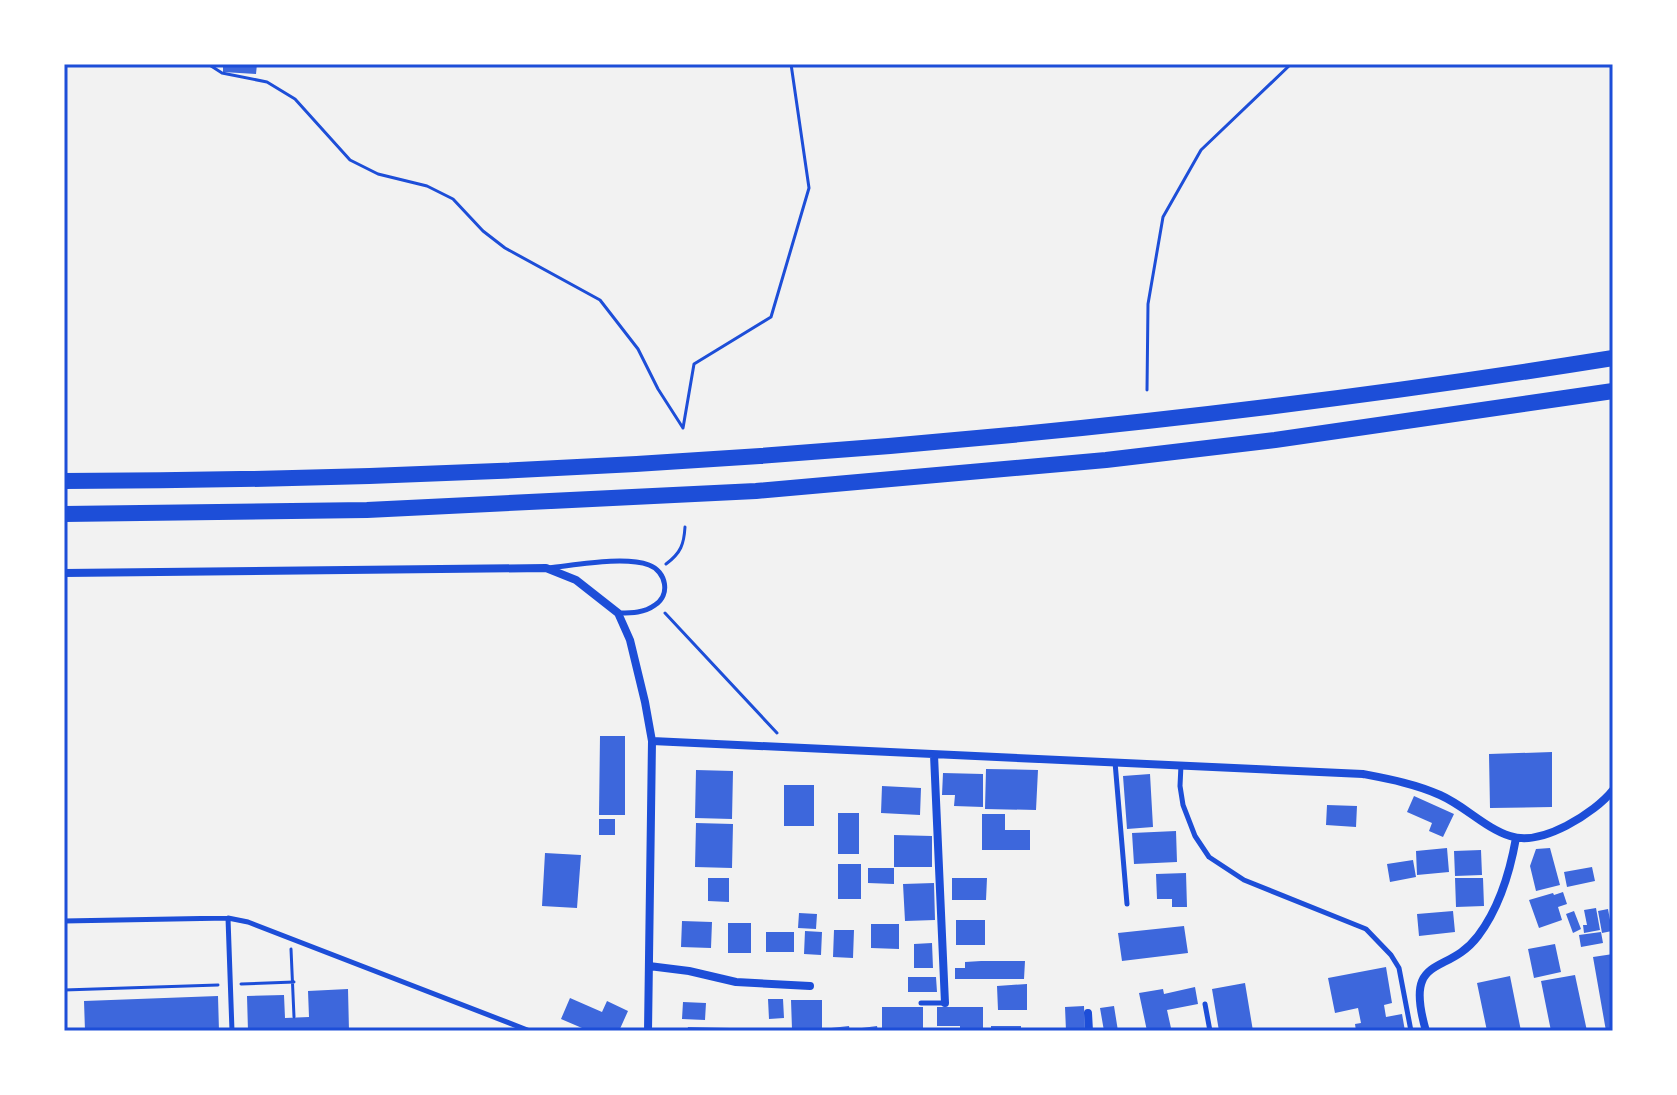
<svg xmlns="http://www.w3.org/2000/svg" width="1677" height="1095" viewBox="0 0 1677 1095" font-family="'Noto Sans',sans-serif">
<style>
.building{fill:#3d67dc}
.lines{fill:none;stroke-linecap:round;stroke-linejoin:round}
.path{stroke:#1d4ed8;stroke-width:3}
.service{stroke:#1d4ed8;stroke-width:5}
.minor{stroke:#1d4ed8;stroke-width:8}
.trunk{stroke:#1d4ed8;stroke-width:16}
.neatline{fill:none;stroke:#1d4ed8;stroke-width:3}
</style>
<rect width="100%" height="100%" fill="#f2f2f2"/>
<path class="building" d="M 223,64 L 257,64 L 256,74 L 223,72 Z
M 600,736 L 625,736 L 625,815 L 599,815 Z
M 1552,752 L 1552,807 L 1490,808 L 1489,754 Z
M 986,769 L 1038,770 L 1036,810 L 985,809 Z
M 696,770 L 733,771 L 732,819 L 695,818 Z
M 943,773 L 983,774 L 983,807 L 954,806 L 955,795 L 942,795 Z
M 1150,774 L 1153,827 L 1127,829 L 1123,776 Z
M 784,785 L 814,785 L 814,826 L 784,826 Z
M 882,786 L 921,788 L 920,815 L 881,813 Z
M 1414,796 L 1454,814 L 1443,837 L 1429,831 L 1432,823 L 1407,812 Z
M 1327,805 L 1357,806 L 1356,827 L 1326,825 Z
M 838,813 L 859,813 L 859,854 L 838,854 Z
M 982,814 L 1005,814 L 1005,830 L 1030,830 L 1030,850 L 982,850 Z
M 599,819 L 615,819 L 615,835 L 599,835 Z
M 696,823 L 733,824 L 732,868 L 695,867 Z
M 1176,831 L 1177,862 L 1134,864 L 1132,833 Z
M 894,835 L 932,836 L 932,867 L 894,867 Z
M 1447,848 L 1449,872 L 1417,875 L 1416,851 Z
M 1550,848 L 1560,885 L 1536,891 L 1530,866 L 1536,849 Z
M 1481,850 L 1482,875 L 1455,876 L 1454,851 Z
M 545,853 L 581,855 L 577,908 L 542,906 Z
M 1413,860 L 1416,877 L 1390,882 L 1387,864 Z
M 838,864 L 861,864 L 861,899 L 838,899 Z
M 1592,867 L 1595,881 L 1567,887 L 1564,872 Z
M 868,868 L 894,868 L 894,884 L 868,883 Z
M 1186,873 L 1187,907 L 1172,907 L 1172,899 L 1157,899 L 1156,874 Z
M 708,878 L 729,878 L 729,902 L 708,901 Z
M 952,878 L 987,878 L 986,900 L 952,900 Z
M 1455,878 L 1483,878 L 1484,906 L 1456,907 Z
M 934,883 L 935,920 L 905,921 L 903,884 Z
M 1563,892 L 1567,904 L 1558,907 L 1562,920 L 1539,928 L 1529,900 L 1553,893 L 1554,895 Z
M 1596,908 L 1600,930 L 1584,933 L 1583,925 L 1587,925 L 1584,910 Z
M 1608,909 L 1612,931 L 1602,933 L 1598,911 Z
M 1453,911 L 1455,932 L 1419,936 L 1417,914 Z
M 1574,911 L 1581,929 L 1573,933 L 1566,914 Z
M 799,913 L 817,914 L 816,929 L 798,928 Z
M 956,920 L 985,920 L 985,945 L 956,945 Z
M 682,921 L 712,922 L 711,948 L 681,947 Z
M 728,923 L 751,923 L 751,953 L 728,953 Z
M 871,924 L 899,924 L 899,949 L 871,948 Z
M 1184,926 L 1188,953 L 1122,961 L 1118,933 Z
M 834,930 L 854,930 L 853,958 L 833,957 Z
M 805,931 L 822,932 L 821,955 L 804,954 Z
M 766,932 L 794,932 L 794,952 L 766,952 Z
M 1601,932 L 1603,943 L 1581,947 L 1579,935 Z
M 932,943 L 933,968 L 914,968 L 914,944 Z
M 1555,944 L 1561,972 L 1534,978 L 1528,949 Z
M 1613,954 L 1613,1031 L 1606,1031 L 1593,957 Z
M 981,961 L 1025,961 L 1024,979 L 955,979 L 955,968 L 965,968 L 965,962 Z
M 1386,967 L 1392,1003 L 1384,1005 L 1386,1017 L 1402,1014 L 1405,1031 L 1356,1031 L 1355,1024 L 1361,1023 L 1358,1008 L 1335,1013 L 1328,978 Z
M 1575,975 L 1587,1031 L 1551,1031 L 1541,981 Z
M 1510,976 L 1521,1031 L 1487,1031 L 1477,983 Z
M 908,977 L 936,977 L 937,992 L 908,992 Z
M 1245,983 L 1253,1031 L 1219,1031 L 1212,989 Z
M 1027,984 L 1027,1010 L 998,1010 L 997,986 Z
M 1195,987 L 1198,1004 L 1167,1010 L 1171,1028 L 1147,1031 L 1139,993 L 1163,989 L 1164,994 Z
M 348,989 L 349,1031 L 248,1031 L 247,996 L 284,995 L 285,1018 L 309,1017 L 308,991 Z
M 218,996 L 219,1031 L 85,1031 L 84,1001 Z
M 570,998 L 602,1012 L 607,1001 L 628,1011 L 619,1031 L 589,1031 L 561,1019 Z
M 768,999 L 783,999 L 784,1018 L 769,1019 Z
M 791,1000 L 822,1000 L 822,1029 L 849,1026 L 850,1031 L 792,1029 Z
M 683,1002 L 706,1003 L 705,1020 L 682,1019 Z
M 1084,1006 L 1085,1031 L 1066,1031 L 1065,1007 Z
M 1114,1006 L 1118,1031 L 1104,1031 L 1100,1008 Z
M 882,1007 L 923,1007 L 923,1028 L 882,1028 Z
M 937,1007 L 983,1007 L 983,1031 L 960,1031 L 960,1026 L 937,1026 Z
M 877,1026 L 878,1031 L 854,1031 L 854,1029 Z
M 991,1026 L 1021,1026 L 1021,1031 L 991,1031 Z
M 688,1027 L 730,1028 L 729,1031 L 687,1031 Z"/>
<g class="lines">
<path class="path" d="M 208,64 L 222,73 L 267,82 L 295,99 L 350,160 L 378,174 L 427,186 L 453,199 L 483,231 L 505,248 L 600,300 L 638,349 L 658,389 L 683,428
M 1147,390 L 1148,304 L 1163,217 L 1201,150 L 1291,64
M 683,428 L 694,364 L 771,317 L 809,188 L 791,64
M 666,564 C 681,553 684,544 685,527
M 665,613 L 777,733
M 291,949 L 294,1017
M 241,984 L 294,982
M 64,990 L 218,985"/>
<path class="service" d="M 549,568 C 577,565 624,556 649,565 C 666,571 671,595 655,605 C 644,613 632,613 619,613
M 1115,762 L 1127,904
M 1181,765 L 1180,786 L 1183,805 L 1195,836 L 1209,857 L 1244,880 L 1366,929 L 1391,955 L 1399,968 L 1411,1031
M 228,918 L 232,1031
M 64,921 L 228,918 L 248,922 L 530,1031
M 921,1003 L 944,1003
M 1205,1004 L 1210,1031"/>
<path class="minor" d="M 64,573 L 546,568 L 576,580 L 618,613 L 630,640 L 645,702 L 652,741 L 648,1031
M 652,741 L 1363,774 C 1389,779 1416,784 1440,795 C 1465,806 1485,828 1510,836 C 1541,847 1595,813 1613,790
M 934,755 L 945,1003
M 649,966 L 689,971 L 736,982 L 810,986
M 1088,1013 L 1089,1031
M 1426,1031 C 1403,952 1447,977 1478,936 C 1500,907 1510,872 1516,838"/>
<path class="trunk" d="M 64,481 C 583,480 1101,440 1613,358
M 64,514 L 367,510 L 756,491 L 1106,460 L 1275,440 L 1613,391"/>
</g>
<rect width="1677" height="1095" fill="none" stroke="#ffffff" stroke-width="132"/>
<rect x="66" y="66" width="1545" height="963" class="neatline"/>
</svg>
